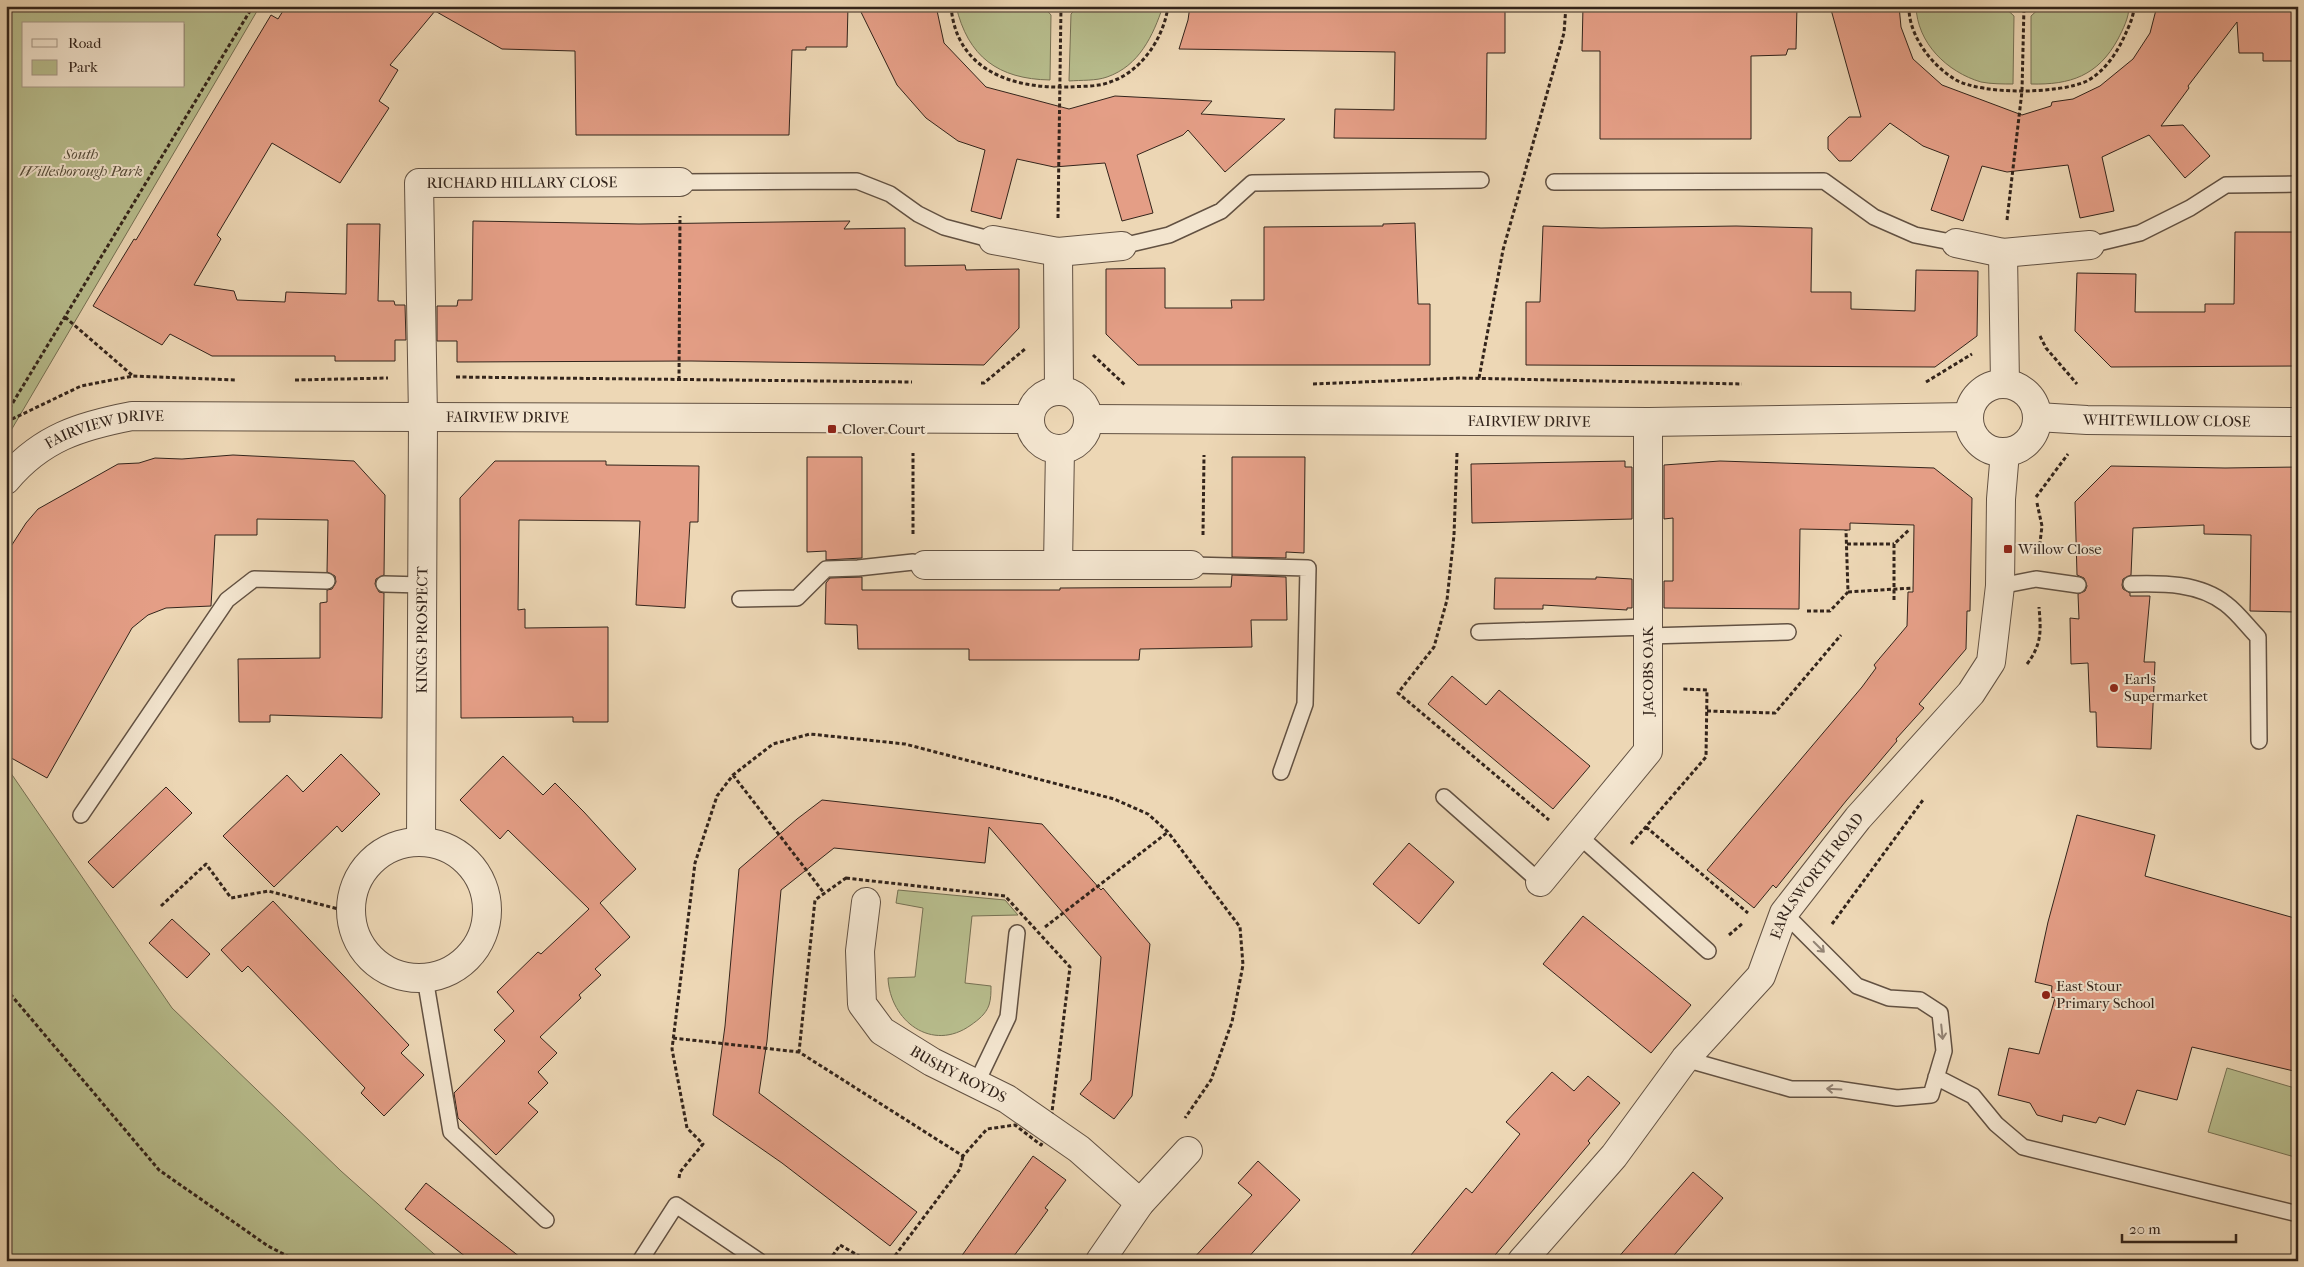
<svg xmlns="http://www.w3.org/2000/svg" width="2304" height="1267" viewBox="0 0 2304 1267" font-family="'IM FELL French Canon',serif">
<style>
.green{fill:#b8be8e;stroke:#767154;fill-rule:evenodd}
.building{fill:#e49e86;stroke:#33241b}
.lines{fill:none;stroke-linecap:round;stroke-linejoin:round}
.service-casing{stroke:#625142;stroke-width:18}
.minor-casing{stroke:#625142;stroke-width:30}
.path{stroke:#33241b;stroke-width:3;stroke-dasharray:4 2.5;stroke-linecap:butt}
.service{stroke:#f3e5cf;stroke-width:15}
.minor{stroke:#f3e5cf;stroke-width:28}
.oneway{stroke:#938475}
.poi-dot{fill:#8f2418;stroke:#f3e5cf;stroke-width:2}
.labels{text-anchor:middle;stroke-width:4;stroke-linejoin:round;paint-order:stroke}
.park-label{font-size:15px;font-style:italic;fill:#544a38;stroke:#f3e5cf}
.street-label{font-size:15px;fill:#33241b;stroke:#f3e5cf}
.poi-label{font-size:15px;fill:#33241b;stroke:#f3e5cf;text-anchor:start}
</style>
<rect width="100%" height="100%" fill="#edd7b5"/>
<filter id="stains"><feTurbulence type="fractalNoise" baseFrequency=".004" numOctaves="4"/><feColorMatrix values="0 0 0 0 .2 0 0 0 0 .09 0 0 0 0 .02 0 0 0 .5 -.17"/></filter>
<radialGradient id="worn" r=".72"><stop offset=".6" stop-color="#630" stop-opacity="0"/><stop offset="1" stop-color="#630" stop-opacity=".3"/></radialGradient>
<path class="green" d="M 6,6 L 260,6 L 6,439 ZM 24,24 L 184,24 L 184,86 L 24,86 Z
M 956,6 L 1043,6 L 1051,15 L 1050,80 C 998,79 968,57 956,6 Z
M 1079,6 L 1163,6 C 1153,36 1139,66 1107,77 C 1096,81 1081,80 1069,81 L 1071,14 Z
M 1916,6 L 2003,6 L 2014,16 L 2013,84 C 2003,84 1991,84 1981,82 C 1947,72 1917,43 1916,6 Z
M 2042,6 L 2129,6 C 2129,18 2123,29 2118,39 C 2098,76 2070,85 2031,84 L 2031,16 Z
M 6,766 L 172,1008 L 341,1171 L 442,1261 L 6,1261 Z
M 898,890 L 1005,900 L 1018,915 L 972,916 L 965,983 L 991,986 C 991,992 991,999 989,1005 C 986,1014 978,1020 971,1025 C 932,1053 890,1021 888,978 L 915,977 L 923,908 L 896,903 Z
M 2227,1068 L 2298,1089 L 2298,1158 L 2208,1132 Z"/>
<path class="building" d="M 286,6 L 848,6 L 847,47 L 806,47 L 806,50 L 792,50 L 789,135 L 576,135 L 575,51 L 502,49 L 435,11 L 390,65 L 398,70 L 379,101 L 389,108 L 340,183 L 272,143 L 217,235 L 221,239 L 194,285 L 234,291 L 237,300 L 285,302 L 286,292 L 346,294 L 347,224 L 380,224 L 378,301 L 394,301 L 395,305 L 405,305 L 406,340 L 395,340 L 395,361 L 335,361 L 335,356 L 212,356 L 170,334 L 162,345 L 93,306 L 134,239 L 136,240 L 271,15 L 278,19 Z
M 858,6 L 936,6 L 944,43 L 986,87 L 1069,109 L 1115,96 L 1212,101 L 1201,114 L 1285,119 L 1225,172 L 1188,130 L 1183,135 L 1137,155 L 1153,213 L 1122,221 L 1105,163 L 1054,167 L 1017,159 L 1001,219 L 971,211 L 985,150 L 958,141 L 926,118 L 897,85 Z
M 1190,6 L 1505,6 L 1505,53 L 1487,53 L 1486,139 L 1334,138 L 1335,109 L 1394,110 L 1395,52 L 1179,49 L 1188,20 Z
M 1583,6 L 1797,6 L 1796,49 L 1788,49 L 1786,55 L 1751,56 L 1751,139 L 1600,139 L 1600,51 L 1582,51 Z
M 1830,6 L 1899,6 L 1901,27 L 1913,59 L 1942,85 L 2022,115 L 2051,106 L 2052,102 L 2073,99 L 2100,86 L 2133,59 L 2150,33 L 2157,6 L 2298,6 L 2298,61 L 2263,61 L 2263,53 L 2239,53 L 2237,22 L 2188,86 L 2189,88 L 2161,126 L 2183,125 L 2210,156 L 2185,178 L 2149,135 L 2102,157 L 2114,211 L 2080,218 L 2068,165 L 2007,172 L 1982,166 L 1963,221 L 1931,210 L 1949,156 L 1923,146 L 1890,123 L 1851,161 L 1839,161 L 1828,149 L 1828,137 L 1849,117 L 1861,117 Z
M 473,221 L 639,224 L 850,221 L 844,229 L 905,228 L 905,266 L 965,265 L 966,270 L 1019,269 L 1019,328 L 984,365 L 691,361 L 457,362 L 457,341 L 437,341 L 437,306 L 457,306 L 458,300 L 472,300 Z
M 1415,223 L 1418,304 L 1430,304 L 1430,365 L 1138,365 L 1106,334 L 1106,269 L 1165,268 L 1165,308 L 1232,308 L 1231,300 L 1264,300 L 1264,227 L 1383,226 L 1383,224 Z
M 1543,226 L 1601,228 L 1736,226 L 1812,228 L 1811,292 L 1851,292 L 1851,309 L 1915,311 L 1916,270 L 1978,271 L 1977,336 L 1935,367 L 1526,365 L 1526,302 L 1540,302 Z
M 2235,232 L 2298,232 L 2298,366 L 2111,367 L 2075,331 L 2077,273 L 2136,274 L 2135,312 L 2205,312 L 2205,304 L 2234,304 Z
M 233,455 L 354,461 L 385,495 L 384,575 L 376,579 L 375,584 L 379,592 L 384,593 L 382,718 L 270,715 L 270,722 L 239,722 L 238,659 L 320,658 L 320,603 L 327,602 L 327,590 L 332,589 L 336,582 L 335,576 L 327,572 L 328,520 L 257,519 L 257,535 L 215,535 L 211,606 L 166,608 L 148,615 L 132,628 L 47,778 L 6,755 L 6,554 L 26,523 L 38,509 L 118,464 L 139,463 L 155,458 L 182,459 Z
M 807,457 L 862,457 L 862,558 L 826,560 L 826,551 L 807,552 Z
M 1232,457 L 1305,457 L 1304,553 L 1286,552 L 1286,558 L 1232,557 Z
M 495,461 L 606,461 L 606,465 L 699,466 L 698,522 L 690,522 L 685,608 L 636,605 L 640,521 L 519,520 L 518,610 L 525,609 L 525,628 L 608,627 L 608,722 L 573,722 L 573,717 L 461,718 L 460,498 Z
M 1625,461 L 1625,467 L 1632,467 L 1632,519 L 1472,523 L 1471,464 Z
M 1720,461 L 1934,468 L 1972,498 L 1970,611 L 1967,611 L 1966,649 L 1919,704 L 1924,708 L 1896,739 L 1897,741 L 1846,801 L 1776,888 L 1773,885 L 1754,908 L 1707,870 L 1862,687 L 1876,668 L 1874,665 L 1907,626 L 1908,592 L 1913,592 L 1914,525 L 1850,523 L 1850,530 L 1800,529 L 1799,609 L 1664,608 L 1664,581 L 1673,581 L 1673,518 L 1664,519 L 1664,465 Z
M 2111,466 L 2225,468 L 2298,467 L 2295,612 L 2250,611 L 2251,535 L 2204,534 L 2204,525 L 2133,528 L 2131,575 L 2123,579 L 2122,585 L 2123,589 L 2130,593 L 2130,596 L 2150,596 L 2144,662 L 2155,662 L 2151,749 L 2097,747 L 2096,712 L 2090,712 L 2088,663 L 2071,664 L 2070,618 L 2079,619 L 2078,594 L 2085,591 L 2087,586 L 2084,578 L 2077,575 L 2075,502 Z
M 1232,575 L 1286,577 L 1287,620 L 1251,620 L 1252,647 L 1140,649 L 1139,660 L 969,660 L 969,649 L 858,649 L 857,625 L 825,624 L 826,583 L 830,578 L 862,577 L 862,590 L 1060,590 L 1060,588 L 1231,587 Z
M 1596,577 L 1632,579 L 1632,608 L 1627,608 L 1627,610 L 1543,605 L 1543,609 L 1494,609 L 1495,578 L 1596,579 Z
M 1452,676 L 1486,705 L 1499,690 L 1590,766 L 1553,809 L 1428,704 Z
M 341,754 L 380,794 L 342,832 L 337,826 L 274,887 L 223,836 L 287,775 L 303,792 Z
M 503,756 L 543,795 L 555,783 L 584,812 L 636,869 L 600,903 L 630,937 L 595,969 L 601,975 L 579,995 L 581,998 L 540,1037 L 557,1053 L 538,1072 L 548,1083 L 528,1103 L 538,1112 L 496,1155 L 458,1118 L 454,1093 L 505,1041 L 494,1030 L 514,1011 L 497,992 L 538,952 L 541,954 L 589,909 L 508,830 L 500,839 L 460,800 Z
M 166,787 L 192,813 L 113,888 L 88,862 Z
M 822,800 L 1042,824 L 1101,890 L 1103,888 L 1150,944 L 1132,1096 L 1114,1119 L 1080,1094 L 1091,1080 L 1101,957 L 989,827 L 985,863 L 834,848 L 781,890 L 767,1041 L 759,1093 L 917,1212 L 890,1246 L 782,1163 L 713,1115 L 725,1026 L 739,869 L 797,819 Z
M 2077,815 L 2155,835 L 2145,876 L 2298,919 L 2298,1072 L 2192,1047 L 2177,1100 L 2137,1090 L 2125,1125 L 2099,1117 L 2096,1123 L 2063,1115 L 2062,1122 L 2037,1115 L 2030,1103 L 1998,1095 L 2009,1048 L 2039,1054 L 2055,998 L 2051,997 L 2052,986 L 2035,982 L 2048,922 Z
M 1409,843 L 1454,882 L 1419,924 L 1373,884 Z
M 273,901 L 409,1045 L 401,1053 L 424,1075 L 384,1116 L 361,1093 L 365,1088 L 248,966 L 242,972 L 221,950 Z
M 1583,916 L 1691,1005 L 1651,1053 L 1543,964 Z
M 172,919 L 210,954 L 187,978 L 149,943 Z
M 1552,1072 L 1574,1091 L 1588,1076 L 1620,1103 L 1588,1141 L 1590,1143 L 1490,1261 L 1406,1261 L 1466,1188 L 1472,1193 L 1520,1134 L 1506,1122 Z
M 1033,1156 L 1066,1180 L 1045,1208 L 1048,1210 L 1032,1232 L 1010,1261 L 958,1261 Z
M 1258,1161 L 1300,1200 L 1245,1261 L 1191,1261 L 1252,1195 L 1238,1183 Z
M 1693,1172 L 1723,1198 L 1669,1261 L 1615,1261 Z
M 426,1183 L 525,1261 L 471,1261 L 405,1209 Z"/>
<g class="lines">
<g class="service-casing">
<path id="service" d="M 680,182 L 857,181 L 890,194 L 918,214 L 944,227 L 993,240
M 1554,182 L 1824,181 L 1874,217 L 1915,235 L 1956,243
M 2090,245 L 2140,233 L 2190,208 L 2226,185 L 2298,184
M 1122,246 L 1169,235 L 1221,211 L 1252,183 L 1481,180
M 1191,565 L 1308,568 L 1305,704 L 1281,772
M 384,584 L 422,585
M 2131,584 C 2163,583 2200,583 2226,604 C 2238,613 2248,627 2258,637 L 2259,741
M 2000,586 L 2036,579 L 2078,585
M 740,599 L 797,598 L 826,569 L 858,568 L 913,562 L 925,565
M 1479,632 L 1648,627
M 1648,636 L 1788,632
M 1444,797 L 1540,882
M 81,815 L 227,600 L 254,579 L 327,581
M 1578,835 L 1708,951
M 425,978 L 451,1132 L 546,1220
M 1685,1059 L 1791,1089 L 1837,1089 L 1897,1098 L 1931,1095 L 1944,1051 L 1940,1013 L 1920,1000 L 1889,998 L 1857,986 L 1784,913
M 1936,1077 L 1973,1096 L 1996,1124 L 2023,1147 L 2298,1214
M 976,1084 L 1008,1017 L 1017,933
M 640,1261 L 676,1205 L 759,1261"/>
</g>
<g class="minor-casing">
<g id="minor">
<path d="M 993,240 L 1058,252 L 1122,246"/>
<path d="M 1956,243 L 2003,253 L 2090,245"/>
<path d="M 1058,252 L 1059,390"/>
<path d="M 2003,253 L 2005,384"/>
<circle cx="2003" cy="418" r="34"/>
<circle cx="1059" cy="420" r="29"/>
<path id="s1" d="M 2037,417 L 2087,420 L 2298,422"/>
<path id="s2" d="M 1088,419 L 1648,422 L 1969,417"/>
<path id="s3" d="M 6,480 C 41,438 80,426 132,416 L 1029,419"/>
<path d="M 925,565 L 1191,565"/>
<path d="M 1058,565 L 1060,449"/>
<path id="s4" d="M 421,842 L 423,417 L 419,183 L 680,182"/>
<circle cx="419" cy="910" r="68"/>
<path d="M 1540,882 L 1648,751 L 1648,422"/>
<path id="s5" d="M 866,902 L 860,951 L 862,1004 L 882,1031 L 932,1062 L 1007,1099 L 1079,1149 L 1140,1203"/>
<path d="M 1100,1261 L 1140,1203 L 1188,1151"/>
<path id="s6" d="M 1522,1261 L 1614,1156 L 1685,1059 L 1761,976 L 1784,913 L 1858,818 L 1971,693 L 1991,662 L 2000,586 L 2001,499 L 2005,452"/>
</g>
</g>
<path class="path" d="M 951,6 C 956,71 1013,89 1069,87 C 1082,86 1098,87 1110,82 C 1141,72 1164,38 1168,6
M 1909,6 C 1908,35 1932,66 1956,80 C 1984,95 2059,94 2087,81 C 2104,72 2117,53 2125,35 C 2129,26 2134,16 2134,6
M 1058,218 L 1061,6
M 2007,220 L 2022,91 L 2024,6
M 65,317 L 133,376
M 2040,336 L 2046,348 L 2077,384
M 1093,355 L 1125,385
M 456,377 L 912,382
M 1479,378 L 1503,250 L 1564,33 L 1566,6
M 295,380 L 388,378
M 679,380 L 680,216
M 1926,382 L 1972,354
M 981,383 L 984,383 L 1025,349
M 1313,384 L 1459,378 L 1742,384
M 6,414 L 253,6
M 6,422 L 81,386 L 133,376 L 236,380
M 1457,453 L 1454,535 L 1447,600 L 1434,647 L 1398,693 L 1549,820
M 2036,497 L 2068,454
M 2037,503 L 2042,526 L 2039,551
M 913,534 L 913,453
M 1203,535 L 1204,455
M 1847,544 L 1894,544
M 1848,592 L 1913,588
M 1894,600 L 1894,544 L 1910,529
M 1807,611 L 1830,611 L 1848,592 L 1846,530
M 2027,664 C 2042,644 2041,631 2039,607
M 1707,711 L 1775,713 L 1841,635
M 733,775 L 824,893
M 1646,827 L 1748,913
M 1631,844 L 1706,757 L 1707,690 L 1681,689
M 846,878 L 1005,896 L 1070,967 L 1050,1128 L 1041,1145 L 1015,1125 L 987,1129 L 963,1156 L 799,1052 L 815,900 Z
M 161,906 L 206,864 L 231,898 L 268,891 L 350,912
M 1832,924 L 1923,800
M 1045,927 L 1168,832
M 1729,935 L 1743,923
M 6,989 L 159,1170 L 268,1246 L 297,1261
M 673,1038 L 799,1052
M 679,1178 L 680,1172 L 703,1144 L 687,1128 L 672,1049 L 695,863 L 717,796 L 733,775 L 773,744 L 810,734 L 905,744 L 1114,799 L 1148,814 L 1168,832 L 1240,927 L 1243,965 L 1232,1022 L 1211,1080 L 1185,1118
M 829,1261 L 840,1245 L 868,1261
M 891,1261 L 960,1169 L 963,1156"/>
<use href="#service" class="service"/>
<use href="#minor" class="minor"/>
</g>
<defs><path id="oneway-shaft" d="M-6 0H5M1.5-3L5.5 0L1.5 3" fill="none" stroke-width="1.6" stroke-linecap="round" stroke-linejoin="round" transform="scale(1.25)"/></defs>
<g class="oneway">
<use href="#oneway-shaft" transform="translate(1819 947) rotate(45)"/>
<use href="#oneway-shaft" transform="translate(1942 1032) rotate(84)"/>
<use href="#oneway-shaft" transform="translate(1834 1089) rotate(-177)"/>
</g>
<g class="poi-dot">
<rect x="827" y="424" width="10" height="10" rx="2.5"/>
<rect x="2003" y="544" width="10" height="10" rx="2.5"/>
<circle cx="2114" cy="688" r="5"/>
<circle cx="2046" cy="995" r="5"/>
</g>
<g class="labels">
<g class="park-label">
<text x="81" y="159">South<tspan x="81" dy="17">Willesborough Park</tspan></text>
</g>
<g class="street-label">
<text dy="5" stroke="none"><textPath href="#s4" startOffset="762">RICHARD HILLARY CLOSE</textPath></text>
<text dy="5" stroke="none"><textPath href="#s3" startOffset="520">FAIRVIEW DRIVE</textPath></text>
<text dy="5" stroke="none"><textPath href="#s2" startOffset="441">FAIRVIEW DRIVE</textPath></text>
<text dy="5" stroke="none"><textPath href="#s1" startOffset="130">WHITEWILLOW CLOSE</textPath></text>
<text dy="5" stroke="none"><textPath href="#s3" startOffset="115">FAIRVIEW DRIVE</textPath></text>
<text dy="5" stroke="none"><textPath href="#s4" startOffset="212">KINGS PROSPECT</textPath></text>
<text transform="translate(1648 671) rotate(-90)" y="5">JACOBS OAK</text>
<text dy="5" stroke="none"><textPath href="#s6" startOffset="488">EARLSWORTH ROAD</textPath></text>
<text dy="5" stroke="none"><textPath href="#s5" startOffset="224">BUSHY ROYDS</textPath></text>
</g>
<g class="poi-label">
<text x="842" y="434">Clover Court</text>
<text x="2018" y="554">Willow Close</text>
<text x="2124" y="684">Earls<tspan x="2124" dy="17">Supermarket</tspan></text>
<text x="2056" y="991">East Stour<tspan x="2056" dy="17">Primary School</tspan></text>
</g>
</g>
<rect width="2304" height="1267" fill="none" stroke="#edd7b5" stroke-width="25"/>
<rect x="8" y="8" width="2289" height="1252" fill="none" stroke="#33241b" stroke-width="2.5"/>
<rect x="12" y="12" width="2279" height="1242" fill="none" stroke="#33241b"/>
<rect x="22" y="22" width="162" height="65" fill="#f3e5cf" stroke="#a69887"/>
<rect x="32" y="39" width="25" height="8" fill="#f3e5cf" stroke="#a69887"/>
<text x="68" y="48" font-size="15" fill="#33241b">Road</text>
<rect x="32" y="60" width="25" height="15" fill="#b8be8e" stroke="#a69887"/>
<text x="68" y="72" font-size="15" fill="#33241b">Park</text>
<path d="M2122 1234v8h114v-8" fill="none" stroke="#33241b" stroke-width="2.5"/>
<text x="2129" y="1234" font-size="15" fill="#33241b" stroke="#f3e5cf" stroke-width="4" paint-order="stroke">20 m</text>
<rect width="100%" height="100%" filter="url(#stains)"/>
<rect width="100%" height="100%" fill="url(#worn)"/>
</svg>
